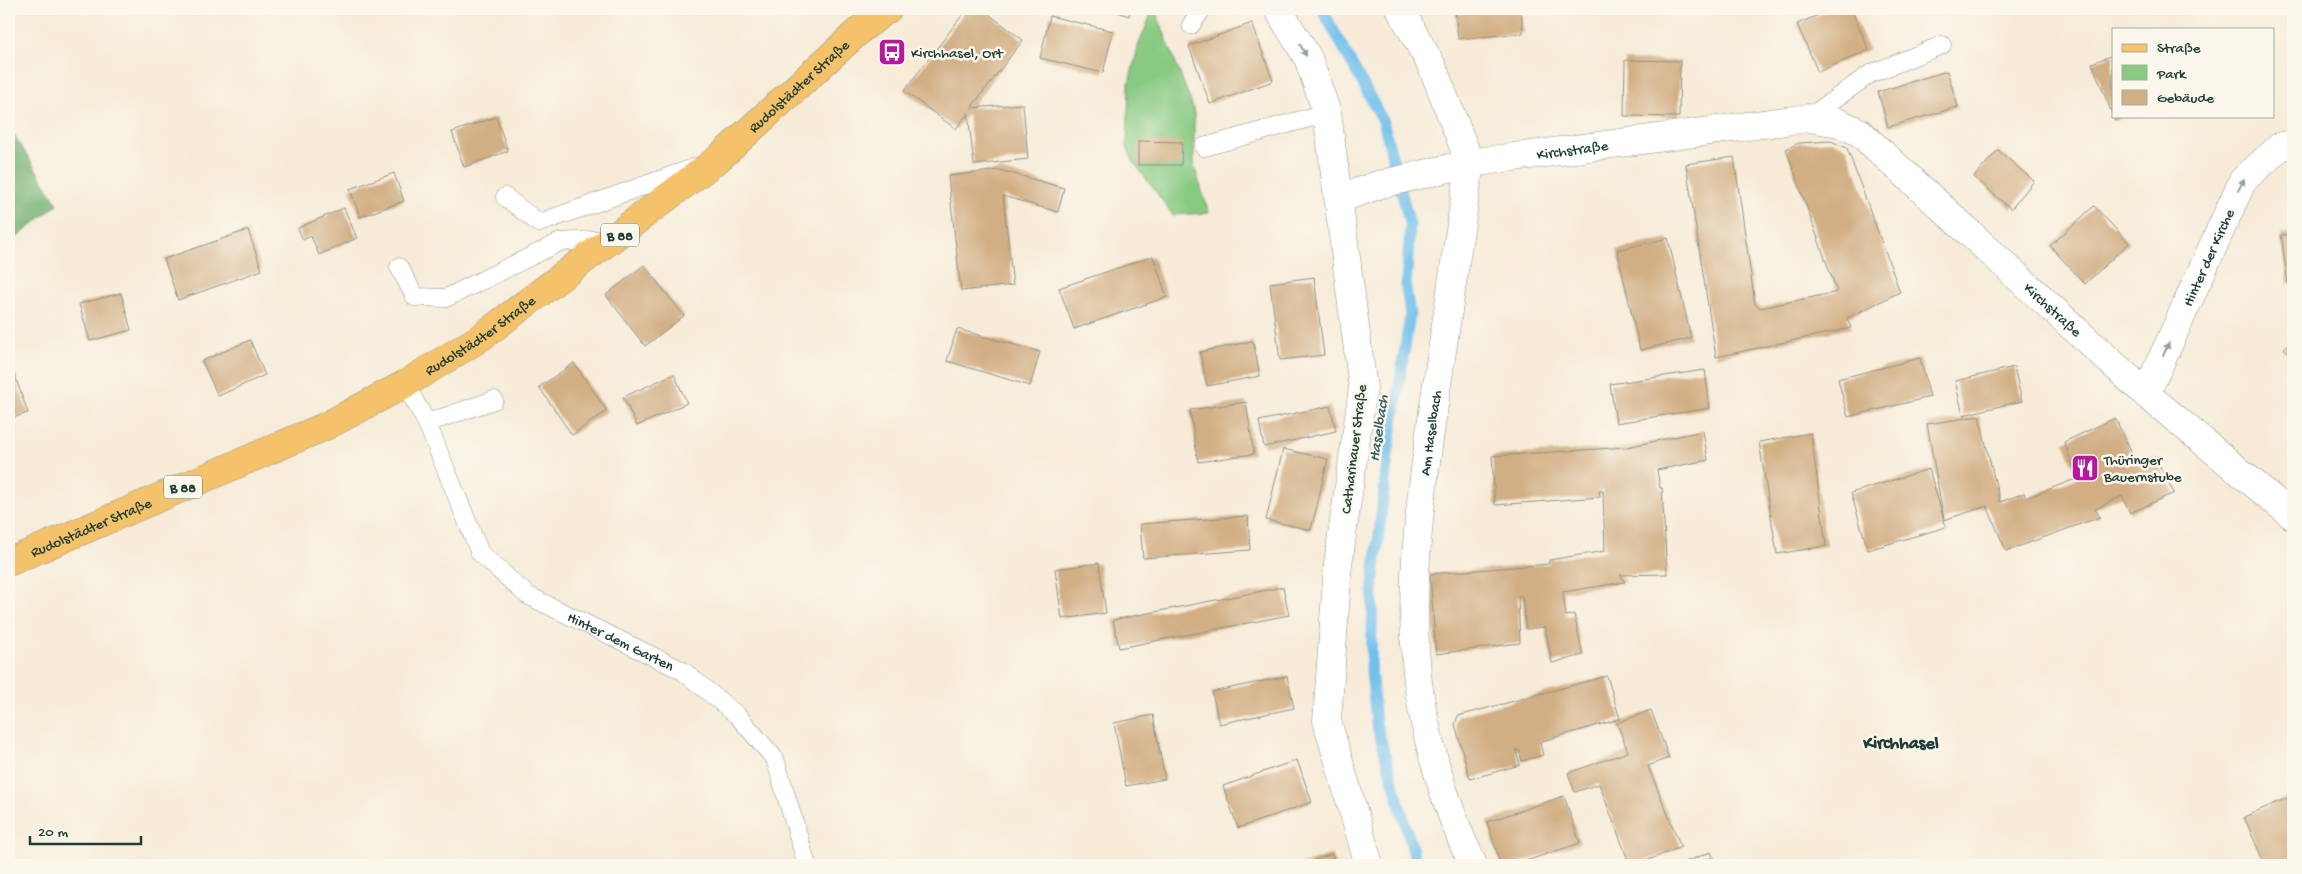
<svg xmlns="http://www.w3.org/2000/svg" width="2302" height="874" viewBox="0 0 2302 874" font-family="'Gochi Hand',sans-serif">
<style>
.green{fill:#88ca82;stroke:#54845b}
.forest{fill:#6eae70;stroke:#467652}
.lines{fill:none;stroke-linecap:round;stroke-linejoin:round}
.stream{stroke:#71c0ec;stroke-width:11}
.building{fill:#d1ae83}
.service-casing{stroke:#8b9486;stroke-width:19}
.minor-casing{stroke:#8b9486;stroke-width:29}
.tertiary-casing{stroke:#8b9486;stroke-width:29}
.primary-casing{stroke:#8b9486;stroke-width:29}
.service{stroke:#fff;stroke-width:18}
.minor{stroke:#fff;stroke-width:28}
.tertiary{stroke:#fff;stroke-width:28}
.primary{stroke:#f4c26a;stroke-width:28}
.oneway{fill:#8f9e9a}
.labels{text-anchor:middle;stroke-width:5;stroke-linejoin:round;paint-order:stroke}
.shield{fill:#fbf7ec;stroke:#61756b;stroke-width:1}
.shield-label{font-size:14px;font-weight:bold;fill:#1f3d34}
.poi-label{font-size:15px;fill:#1f3d34;stroke:#fbf7ec;text-anchor:start}
.street-label{font-size:15px;fill:#1f3d34;stroke:#fbf7ec}
.water-label{font-size:16px;font-style:italic;fill:#345e62;stroke:#fbf7ec}
.quarter-label{font-size:18px;font-weight:bold;fill:#1f3d34;stroke:#fbf7ec}
</style>
<rect width="100%" height="100%" fill="#fbf7ec"/>
<filter id="ink" filterUnits="userSpaceOnUse"><feTurbulence type="fractalNoise" baseFrequency=".02" numOctaves="2"/><feDisplacementMap in="SourceGraphic" scale="10" xChannelSelector="R" yChannelSelector="G"/><feConvolveMatrix kernelMatrix="1 2 1 2 8 2 1 2 1" color-interpolation-filters="sRGB"/></filter>
<filter id="wash" filterUnits="userSpaceOnUse"><feTurbulence type="fractalNoise" baseFrequency=".0096" numOctaves="4" result="noise"/><feDisplacementMap in="SourceGraphic" scale="20" xChannelSelector="R" yChannelSelector="G"/><feGaussianBlur stdDeviation="1.12" result="paint"/><feColorMatrix in="noise" values="0 0 0 0 0 0 0 0 0 0 0 0 0 0 0 0 0 1.4 0 .05"/><feComposite in="paint" operator="in"/></filter>
<g filter="url(#wash)">
<rect width="100%" height="100%" fill="#f7ebd8"/>
<path class="green" d="M 1153,9 L 1155,9 L 1194,110 L 1194,166 L 1209,213 L 1173,215 L 1133,161 L 1127,147 L 1129,83 L 1139,44 Z"/>
<path class="forest" d="M 9,127 L 58,204 L 9,244 Z"/>
<g class="lines">
<path class="stream" d="M 1322,9 L 1383,121 L 1410,225 L 1406,288 L 1410,315 L 1388,455 L 1373,587 L 1371,669 L 1376,723 L 1417,865"/>
</g>
<g id="blocks">
<path class="building" d="M 967,9 L 982,9 L 1023,40 L 971,108 L 1023,104 L 1028,159 L 974,165 L 968,113 L 956,129 L 904,91 Z
M 1109,9 L 1131,9 L 1129,16 Z
M 1455,9 L 1521,9 L 1523,33 L 1458,39 Z
M 1833,9 L 1851,9 L 1869,50 L 1818,72 L 1797,24 Z
M 1050,16 L 1113,31 L 1103,73 L 1040,58 Z
M 1252,23 L 1273,81 L 1210,104 L 1189,46 Z
M 2113,55 L 2113,116 L 2126,116 L 2115,121 L 2092,63 Z
M 1625,60 L 1680,61 L 1679,117 L 1624,116 Z
M 1947,71 L 1958,107 L 1888,127 L 1878,92 Z
M 496,117 L 508,151 L 464,167 L 452,132 Z
M 1138,141 L 1182,142 L 1181,165 L 1138,165 Z
M 1831,141 L 1847,148 L 1900,292 L 1847,318 L 1851,328 L 1716,357 L 1686,164 L 1734,157 L 1755,304 L 1761,308 L 1837,292 L 1786,149 L 1799,143 Z
M 1998,150 L 2034,181 L 2011,209 L 1974,177 Z
M 1000,170 L 1064,188 L 1058,212 L 1003,196 L 1013,285 L 961,291 L 948,176 Z
M 394,173 L 404,201 L 360,217 L 350,189 Z
M 2094,206 L 2129,243 L 2085,284 L 2050,246 Z
M 344,208 L 357,238 L 319,255 L 311,236 L 303,240 L 298,228 Z
M 248,230 L 262,270 L 178,300 L 164,259 Z
M 2293,234 L 2293,283 L 2288,284 L 2281,235 Z
M 1668,238 L 1691,338 L 1640,350 L 1617,250 Z
M 1153,256 L 1167,297 L 1074,329 L 1059,288 Z
M 644,265 L 684,316 L 645,346 L 606,295 Z
M 1314,277 L 1324,355 L 1280,360 L 1270,283 Z
M 121,293 L 131,330 L 90,341 L 79,304 Z
M 957,329 L 1040,352 L 1030,386 L 947,361 Z
M 250,340 L 265,375 L 218,396 L 202,361 Z
M 2293,340 L 2293,359 L 2284,348 Z
M 1253,341 L 1260,376 L 1207,386 L 1200,352 Z
M 1920,358 L 1930,397 L 1848,417 L 1838,379 Z
M 9,359 L 28,413 L 9,419 Z
M 574,363 L 607,411 L 572,435 L 539,387 Z
M 2014,367 L 2022,401 L 1963,415 L 1955,381 Z
M 1705,370 L 1710,408 L 1616,423 L 1610,384 Z
M 674,374 L 687,403 L 637,426 L 623,397 Z
M 1246,402 L 1254,454 L 1198,462 L 1190,410 Z
M 1330,406 L 1336,431 L 1264,447 L 1259,421 Z
M 1979,416 L 2000,502 L 2024,493 L 2026,498 L 2078,478 L 2064,442 L 2115,418 L 2138,465 L 2155,457 L 2174,493 L 2130,513 L 2122,496 L 2095,509 L 2100,517 L 2006,551 L 1987,506 L 1944,520 L 1946,527 L 1868,550 L 1851,493 L 1929,469 L 1944,520 L 1927,424 Z
M 1703,431 L 1708,460 L 1657,470 L 1660,488 L 1662,488 L 1667,574 L 1620,575 L 1625,582 L 1563,592 L 1566,616 L 1574,614 L 1583,655 L 1552,663 L 1545,627 L 1526,629 L 1522,596 L 1518,596 L 1520,643 L 1436,654 L 1430,574 L 1549,564 L 1549,560 L 1605,551 L 1603,491 L 1599,491 L 1600,497 L 1495,505 L 1492,456 L 1627,447 Z
M 1811,433 L 1826,546 L 1777,554 L 1759,442 Z
M 1283,449 L 1328,459 L 1311,530 L 1266,520 Z
M 1248,516 L 1250,550 L 1143,558 L 1140,524 Z
M 1099,563 L 1106,613 L 1062,619 L 1055,569 Z
M 1283,587 L 1289,615 L 1119,648 L 1113,620 Z
M 1287,676 L 1294,708 L 1219,724 L 1212,692 Z
M 1607,676 L 1620,719 L 1542,741 L 1540,744 L 1543,755 L 1522,761 L 1519,750 L 1516,750 L 1520,765 L 1470,779 L 1455,724 L 1458,716 Z
M 1651,710 L 1669,758 L 1648,766 L 1681,847 L 1636,865 L 1630,865 L 1599,784 L 1575,792 L 1568,773 L 1628,752 L 1617,723 Z
M 1153,715 L 1165,779 L 1126,786 L 1114,723 Z
M 1297,760 L 1312,802 L 1238,828 L 1223,786 Z
M 1564,796 L 1580,843 L 1514,865 L 1501,865 L 1487,822 Z
M 2287,798 L 2293,811 L 2293,859 L 2279,865 L 2265,865 L 2244,817 Z
M 1711,852 L 1716,865 L 1677,865 Z
M 1332,854 L 1336,865 L 1300,865 Z"/>
</g>
</g>
<g filter="url(#ink)">
<use href="#blocks" fill-opacity="0" stroke="#8b9486" stroke-width="1"/>
<g class="lines">
<g class="service-casing">
<g id="service">
<path d="M 1191,25 L 1202,9"/>
<path d="M 1808,118 L 1870,74 L 1942,45"/>
<path d="M 1204,147 L 1327,113"/>
<path d="M 505,197 L 539,223 L 696,167"/>
<path d="M 399,267 L 415,297 L 446,298 L 560,242 L 610,239"/>
<path d="M 405,384 L 427,423 L 494,400"/>
<path id="s1" d="M 427,423 L 480,553 L 527,595 L 683,671 L 738,716 L 775,759 L 807,865"/>
</g>
</g>
<g class="minor-casing">
<g id="minor">
<path id="s2" d="M 2146,394 L 2243,180 L 2281,146 L 2293,144"/>
<path id="s3" d="M 1473,865 C 1445,806 1421,728 1416,662 C 1409,572 1423,480 1436,391 C 1447,315 1458,239 1470,163 L 1808,118 L 1839,123 L 1859,132 L 2146,394 L 2293,516"/>
</g>
</g>
<g class="tertiary-casing">
<path id="tertiary" d="M 1278,9 L 1308,58 L 1327,113 L 1363,388 L 1338,564 L 1327,721 L 1369,865
M 1339,199 L 1378,185 L 1470,163 L 1432,66 L 1400,9"/>
</g>
<g class="primary-casing">
<g id="primary">
<path id="s4" d="M 9,562 L 326,426 L 405,384 L 480,338 L 718,159 L 862,28 L 888,9"/>
</g>
</g>
<use href="#service" class="service"/>
<use href="#minor" class="minor"/>
<use href="#tertiary" class="tertiary"/>
<use href="#primary" class="primary"/>
</g>
<defs><path id="oneway-solid" d="M-6-.8H1V-3.2L6.5 0L1 3.2V.8H-6Z" transform="scale(1.25)"/></defs>
<g class="oneway">
<use href="#oneway-solid" transform="translate(1303 50) rotate(61)"/>
<use href="#oneway-solid" transform="translate(2241 185) rotate(-62)"/>
<use href="#oneway-solid" transform="translate(2166 349) rotate(-66)"/>
</g>
</g>
<defs>
<g id="bus-square" transform="scale(1.4375)"><rect x="-9" y="-9" width="18" height="18" rx="4" fill="#b5179e" stroke="#fbf7ec"/><path d="M-5-6H5V4H4V6H2V4H-2V6H-4V4H-5ZM-3.5-4V0h7V-4ZM-3.5 1.2v1.5H-2V1.2ZM2 1.2v1.5H3.5V1.2Z" fill="#fff"/></g>
<g id="restaurant-square" transform="scale(1.4375)"><rect x="-9" y="-9" width="18" height="18" rx="4" fill="#b5179e" stroke="#fbf7ec"/><path d="M-5-6h1v4h1v-4h1v4h1v-4h1v5L-1.5 .5V6h-2V.5L-5-1ZM5-6V6H3V1.5H1.5Q1.5-4 5-6Z" fill="#fff"/></g>
</defs>
<g fill-rule="evenodd">
<use href="#bus-square" x="892" y="52"/>
<use href="#restaurant-square" x="2085" y="468"/>
</g>
<g class="labels">
<g class="shield">
<rect x="601" y="223.5" width="38" height="23" rx="4"/>
<rect x="164" y="475.5" width="38" height="23" rx="4"/>
</g>
<g class="shield-label">
<text x="620" y="240">B 88</text>
<text x="183" y="492">B 88</text>
</g>
<g class="poi-label">
<text x="911" y="57">Kirchhasel, Ort</text>
<text x="2104" y="464">Thüringer<tspan x="2104" dy="17">Bauernstube</tspan></text>
</g>
<g class="street-label">
<text dy="5" stroke="none"><textPath href="#s4" startOffset="929">Rudolstädter Straße</textPath></text>
<text dy="5" stroke="none"><textPath href="#s3" startOffset="818">Kirchstraße</textPath></text>
<text dy="5" stroke="none"><textPath href="#s2" startOffset="150">Hinter der Kirche</textPath></text>
<text dy="5" stroke="none"><textPath href="#s3" startOffset="1372">Kirchstraße</textPath></text>
<text dy="5" stroke="none"><textPath href="#s4" startOffset="524">Rudolstädter Straße</textPath></text>
<text dy="5" stroke="none"><textPath href="#s3" startOffset="442">Am Haselbach</textPath></text>
<text transform="translate(1353 449) rotate(-83)" y="5">Catharinauer Straße</text>
<text dy="5" stroke="none"><textPath href="#s4" startOffset="89">Rudolstädter Straße</textPath></text>
<text dy="5" stroke="none"><textPath href="#s1" startOffset="308">Hinter dem Garten</textPath></text>
</g>
<g class="water-label">
<text transform="translate(1377 428) rotate(-82)" y="6">Haselbach</text>
</g>
<g class="quarter-label">
<text x="1901" y="748">Kirchhasel</text>
</g>
</g>
<rect width="2302" height="874" fill="none" stroke="#fbf7ec" stroke-width="30"/>
<rect x="2112" y="28" width="162" height="90" fill="#fbf7ec" stroke="#a3ada2"/>
<rect x="2122" y="44" width="25" height="8" fill="#f4c26a" stroke="#a3ada2"/>
<text x="2157" y="52" font-size="15" fill="#1f3d34">Straße</text>
<rect x="2122" y="65" width="25" height="15" fill="#88ca82" stroke="#a3ada2"/>
<text x="2157" y="78" font-size="15" fill="#1f3d34">Park</text>
<rect x="2122" y="90" width="25" height="15" fill="#d1ae83" stroke="#a3ada2"/>
<text x="2157" y="102" font-size="15" fill="#1f3d34">Gebäude</text>
<path d="M30 836v8h111v-8" fill="none" stroke="#1f3d34" stroke-width="2.5"/>
<text x="38" y="836" font-size="15" fill="#1f3d34" stroke="#fbf7ec" stroke-width="4" paint-order="stroke">20 m</text>
</svg>
